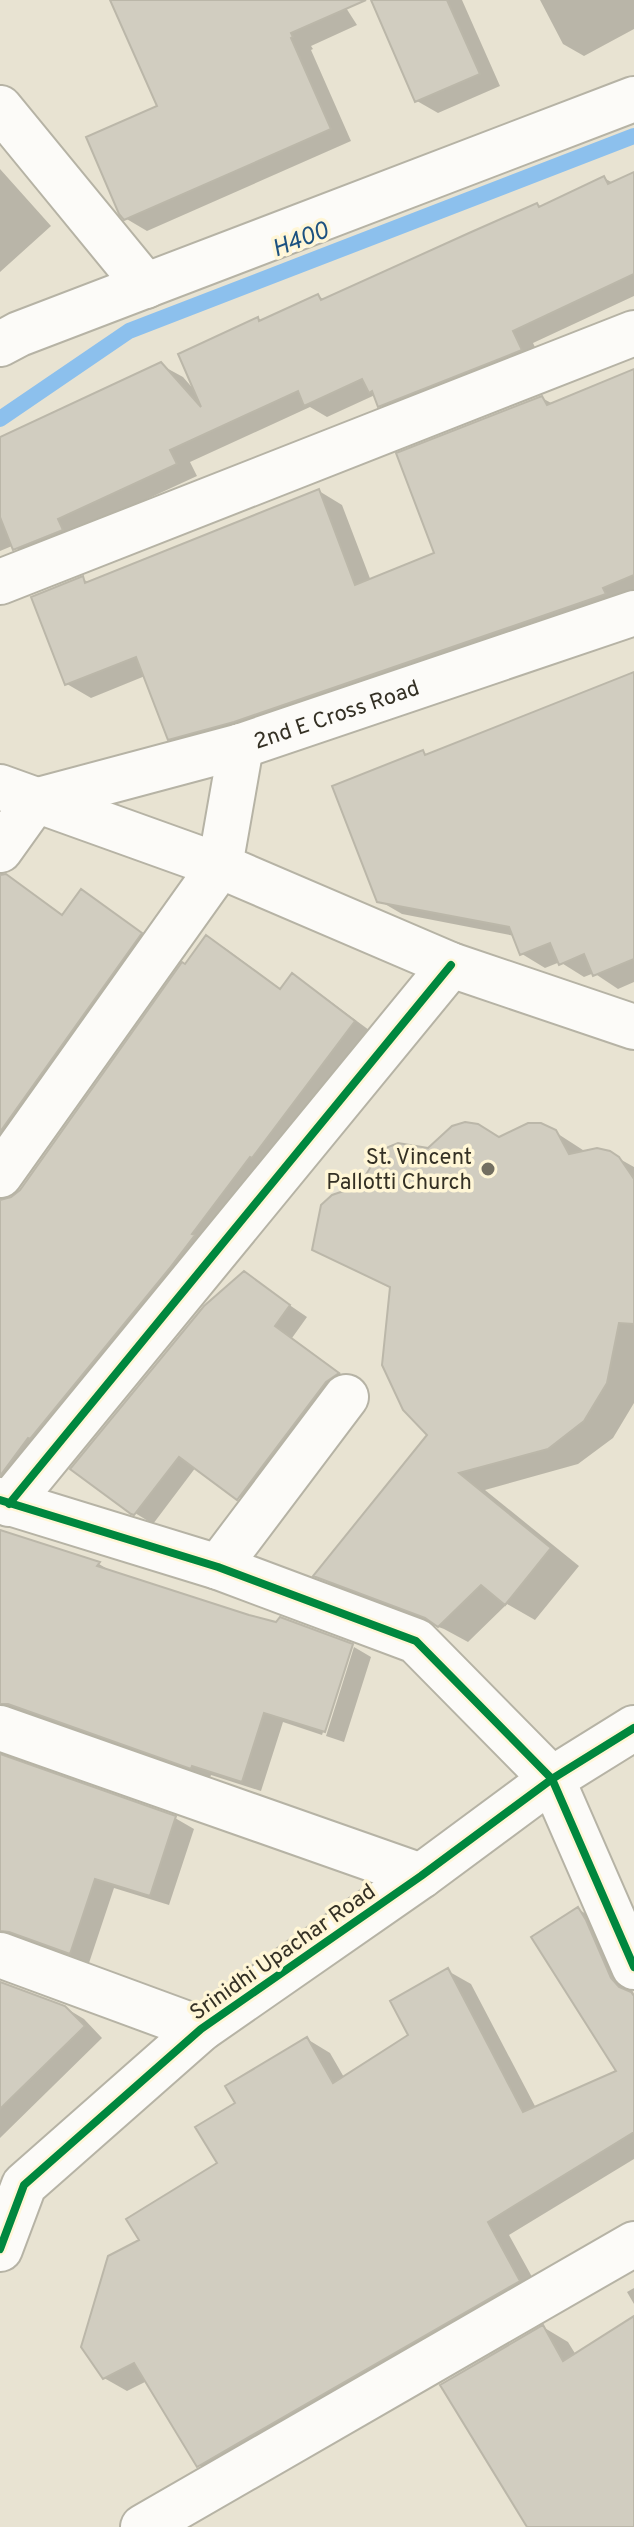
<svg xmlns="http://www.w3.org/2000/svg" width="634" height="2527" viewBox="0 0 634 2527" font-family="Overpass,sans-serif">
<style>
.shadow{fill:#0003}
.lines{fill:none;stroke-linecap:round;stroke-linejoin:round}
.stream{stroke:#8cc0ed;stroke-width:16}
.building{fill:#d1cdc0;stroke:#bbb7a9;stroke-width:2}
.minor-casing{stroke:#b6b3a5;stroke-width:48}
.tertiary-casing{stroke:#b6b3a5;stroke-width:48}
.minor{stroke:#fcfbf8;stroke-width:44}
.tertiary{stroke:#fcfbf8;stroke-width:44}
.cycleway-casing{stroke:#fff6d6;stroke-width:13}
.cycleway{stroke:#00873e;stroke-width:8}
.poi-dot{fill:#736f61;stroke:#fff6d6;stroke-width:3}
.labels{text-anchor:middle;stroke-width:7;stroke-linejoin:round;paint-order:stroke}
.street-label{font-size:22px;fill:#343024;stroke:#fff6d6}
.poi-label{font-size:22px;fill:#343024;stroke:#fff6d6;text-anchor:end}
.water-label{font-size:24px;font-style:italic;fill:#1c5180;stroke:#fff6d6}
</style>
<rect width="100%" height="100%" fill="#e8e3d2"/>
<path class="shadow" d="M 126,0 L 341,0 L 357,25 L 311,46 L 313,49 L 311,50 L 351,141 L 147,231 L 125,218 L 159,107 Z
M 387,0 L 462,0 L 500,86 L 438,113 L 417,101 Z
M 540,0 L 634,0 L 634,29 L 584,56 L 563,44 Z
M 0,169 L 51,226 L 0,272 Z
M 634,174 L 634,296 L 533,343 L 542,362 L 401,418 L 379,405 L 375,395 L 327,417 L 310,407 L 190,462 L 197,476 L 78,531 L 36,561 L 12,546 L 0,551 L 0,446 L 161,365 L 183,377 L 196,392 L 257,319 L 262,322 L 318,296 L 325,300 L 537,205 L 541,208 L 604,178 L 613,183 Z
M 634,389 L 634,606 L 194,752 L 170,738 L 145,676 L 91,698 L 67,684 L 82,579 L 90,583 L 319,491 L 342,505 L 371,581 L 437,554 L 542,398 L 553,404 Z
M 634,680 L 634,982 L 618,989 L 594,973 L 584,977 L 560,962 L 545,968 L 522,954 L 515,936 L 402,914 L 378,900 L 423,752 L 428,756 Z
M 0,883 L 24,887 L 64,916 L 81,891 L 159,945 L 0,1169 Z
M 206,938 L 225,948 L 282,990 L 292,976 L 311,987 L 373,1033 L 0,1495 L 0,1201 L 10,1200 L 22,1191 Z
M 555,1132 L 586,1152 L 609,1153 L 634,1167 L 634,1403 L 613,1438 L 578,1464 L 485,1490 L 579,1566 L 535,1620 L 507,1604 L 468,1642 L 444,1629 L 344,1592 L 316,1575 L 430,1435 L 392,1289 L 315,1249 L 360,1188 L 429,1150 Z
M 244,1274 L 307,1317 L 292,1338 L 356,1385 L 256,1508 L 196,1467 L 153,1524 L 135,1513 Z
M 0,1532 L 99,1564 L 119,1576 L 351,1646 L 322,1735 L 283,1722 L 261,1791 L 211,1775 L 210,1778 L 29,1714 L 15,1713 L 0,1723 Z
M 354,1647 L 371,1657 L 344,1742 L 326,1736 Z
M 0,1757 L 175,1818 L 194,1829 L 169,1905 L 114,1888 L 89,1963 L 29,1941 L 15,1940 L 0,1950 Z
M 578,1909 L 599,1922 L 634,1994 L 634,2046 Z
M 448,1971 L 471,1984 L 536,2108 L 634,2084 L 634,2159 L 509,2235 L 542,2295 L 222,2479 L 199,2465 L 147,2381 L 127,2391 L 104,2378 L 142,2240 L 219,2163 L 238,2103 L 307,2039 L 330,2053 L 345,2079 L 411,2036 Z
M 0,1984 L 64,2007 L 84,2019 L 102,2038 L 0,2138 Z
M 634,2288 L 634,2304 L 627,2292 Z
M 634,2319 L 634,2527 L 537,2527 L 543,2327 L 568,2342 L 576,2355 Z"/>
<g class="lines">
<path class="stream" d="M 0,419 L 129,331 L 634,136"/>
</g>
<path class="building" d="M 110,0 L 366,0 L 291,33 L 293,37 L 291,38 L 331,129 L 124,220 L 119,214 L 86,137 L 157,106 Z
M 371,0 L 447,0 L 480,74 L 415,102 Z
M 634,172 L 634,274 L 513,331 L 522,350 L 378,407 L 372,391 L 369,393 L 362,379 L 304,406 L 298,391 L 170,450 L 177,464 L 58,519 L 63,530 L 13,550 L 0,517 L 0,437 L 161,362 L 201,407 L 178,354 L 258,317 L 259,321 L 318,294 L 321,300 L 469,233 L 537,203 L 539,207 L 604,176 L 608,184 Z
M 634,369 L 634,575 L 603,588 L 606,594 L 234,722 L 168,740 L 136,657 L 65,685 L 31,597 L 83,576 L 85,583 L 319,489 L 355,585 L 434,553 L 396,453 L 542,396 L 547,405 Z
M 634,672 L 634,959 L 593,976 L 584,954 L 559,965 L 550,943 L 520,955 L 509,927 L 377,902 L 332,786 L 423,750 L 425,755 Z
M 6,874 L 62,915 L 81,889 L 142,933 L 0,1132 L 0,875 Z
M 206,935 L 280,989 L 292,973 L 355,1021 L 252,1158 L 250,1157 L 192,1234 L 195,1235 L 169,1269 L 30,1439 L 28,1438 L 0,1476 L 0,1200 L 11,1197 L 20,1190 L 182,962 L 185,964 Z
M 465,1122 L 478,1124 L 499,1137 L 528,1123 L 541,1123 L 556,1130 L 569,1154 L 597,1148 L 610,1151 L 619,1157 L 634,1179 L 634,1324 L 619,1323 L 607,1383 L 584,1421 L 548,1449 L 459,1473 L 551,1548 L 505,1605 L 481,1585 L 438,1627 L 425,1618 L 313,1576 L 427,1435 L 403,1410 L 382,1365 L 390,1287 L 312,1250 L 321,1205 L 332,1195 L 359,1186 L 381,1150 L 398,1143 L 428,1148 L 452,1126 Z
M 244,1271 L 290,1305 L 275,1326 L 339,1373 L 326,1382 L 237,1500 L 179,1457 L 134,1515 L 131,1514 L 70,1469 L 204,1306 Z
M 0,1530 L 100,1562 L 97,1566 L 249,1615 L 276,1622 L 280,1617 L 353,1644 L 325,1732 L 264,1713 L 242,1782 L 192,1766 L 191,1769 L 8,1704 L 0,1704 Z
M 0,1754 L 176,1816 L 150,1896 L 95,1879 L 70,1954 L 9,1932 L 0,1931 Z
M 578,1907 L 586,1920 L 611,1978 L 619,1987 L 631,1992 L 634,1996 L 634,2132 L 488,2222 L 520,2281 L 197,2467 L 134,2363 L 103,2379 L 81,2347 L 108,2256 L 139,2240 L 126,2219 L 217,2163 L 195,2127 L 235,2103 L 225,2086 L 307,2037 L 333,2083 L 408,2035 L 390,2001 L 448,1968 L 523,2112 L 616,2071 L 531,1937 Z
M 0,1982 L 65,2006 L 85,2026 L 0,2109 Z
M 634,2316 L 634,2527 L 527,2527 L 440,2385 L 543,2325 L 563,2361 Z"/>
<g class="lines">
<g class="minor-casing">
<g id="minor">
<path d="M 0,108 L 146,286"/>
<path d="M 0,344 L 19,334 L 634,99"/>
<path d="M 0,582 L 634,333"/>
<path id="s1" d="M 0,850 L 35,801 L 241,746 L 634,613"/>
<path d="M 0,1175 L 220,866 L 241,746"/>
<path d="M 0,1500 L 218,1567 L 416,1641 L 552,1779 L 634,1967"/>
<path d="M 9,1504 L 451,965"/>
<path d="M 218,1567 L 346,1397"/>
<path d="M 0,1728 L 421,1876"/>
<path d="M 0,1955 L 201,2029"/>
<path d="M 143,2527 L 634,2244"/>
</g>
</g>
<g class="tertiary-casing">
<path id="tertiary" d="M 0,787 L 220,866 L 451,965 L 634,1027
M 0,2249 L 24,2185 L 201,2029 L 421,1876 L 552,1779 L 634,1728"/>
</g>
<use href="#minor" class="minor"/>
<use href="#tertiary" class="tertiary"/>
<g class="cycleway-casing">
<path id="cycleway" d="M 0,1500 L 218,1567 L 416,1641 L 552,1779 L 634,1967
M 9,1504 L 451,965
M 0,2249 L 24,2185 L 201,2029 L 421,1876 L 552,1779 L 634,1728"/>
</g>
<use href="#cycleway" class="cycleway"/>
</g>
<circle class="poi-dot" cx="488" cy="1169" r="8"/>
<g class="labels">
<g class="street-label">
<text dy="8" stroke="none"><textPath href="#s1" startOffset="374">2nd E Cross Road</textPath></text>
<text transform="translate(282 1951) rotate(-35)" y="8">Srinidhi Upachar Road</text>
</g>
<g class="poi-label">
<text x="472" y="1164">St. Vincent<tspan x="472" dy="25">Pallotti Church</tspan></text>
</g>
<g class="water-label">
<text transform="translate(300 239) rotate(-21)" y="8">H400</text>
</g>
</g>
</svg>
